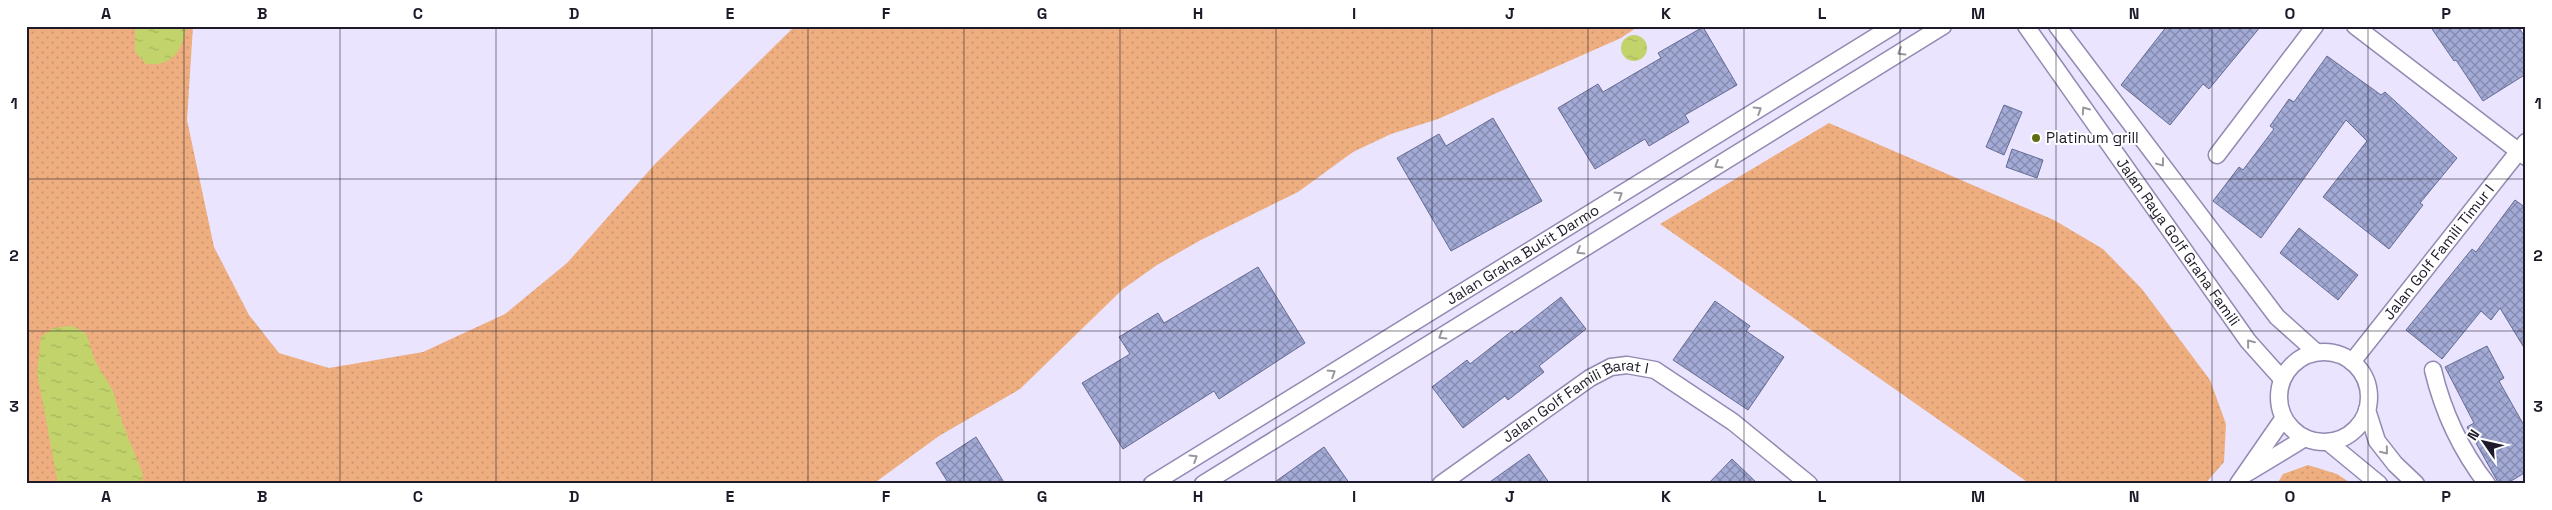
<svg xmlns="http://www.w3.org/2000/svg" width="2552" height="510" viewBox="0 0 2552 510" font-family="'Space Grotesk',sans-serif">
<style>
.grass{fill:url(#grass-dots)}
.water{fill:url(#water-ripples)}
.building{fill:url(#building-cross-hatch);stroke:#666c93}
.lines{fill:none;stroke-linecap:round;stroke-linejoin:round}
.street-casing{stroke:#9489b2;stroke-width:19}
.street{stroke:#fff;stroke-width:16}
.oneway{stroke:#9a989f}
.grid{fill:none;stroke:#1e1a29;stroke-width:1;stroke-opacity:0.55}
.poi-dot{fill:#616b12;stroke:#fff;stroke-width:2}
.labels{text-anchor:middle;stroke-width:4;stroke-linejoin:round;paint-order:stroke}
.poi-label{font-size:15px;fill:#1e1a29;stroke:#fff;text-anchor:start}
.street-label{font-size:15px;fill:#1e1a29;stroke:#fff}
.neatline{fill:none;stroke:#1e1a29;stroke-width:2}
.grid-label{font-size:16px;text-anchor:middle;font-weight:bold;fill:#1e1a29}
</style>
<defs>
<pattern id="grass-dots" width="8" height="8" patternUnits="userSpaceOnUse" patternTransform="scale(1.25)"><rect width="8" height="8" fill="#eeae7f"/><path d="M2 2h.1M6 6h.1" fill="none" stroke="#cc956e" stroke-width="1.8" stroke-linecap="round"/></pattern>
<pattern id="water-ripples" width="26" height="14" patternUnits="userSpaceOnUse" patternTransform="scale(1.25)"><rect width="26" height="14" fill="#c3d36b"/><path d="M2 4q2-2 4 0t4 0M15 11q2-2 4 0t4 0" fill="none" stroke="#a7b55d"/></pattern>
<pattern id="building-cross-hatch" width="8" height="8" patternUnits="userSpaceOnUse" patternTransform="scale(1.25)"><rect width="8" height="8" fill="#a2aad5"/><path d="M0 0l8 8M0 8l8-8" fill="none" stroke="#838aad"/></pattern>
</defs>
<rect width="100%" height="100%" fill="#eae4ff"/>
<path class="grass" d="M 26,26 L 193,26 L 187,120 L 214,247 L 249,315 L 279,353 L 329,368 L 423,352 L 505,314 L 567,263 L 655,164 L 795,26 L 1639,26 L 1621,38 L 1438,119 L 1391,134 L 1353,152 L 1298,192 L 1199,241 L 1157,265 L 1123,289 L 1020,389 L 939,436 L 873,484 L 26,484 Z
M 1829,123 L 2054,220 L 2103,249 L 2142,289 L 2210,380 L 2226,424 L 2224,462 L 2205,484 L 2030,484 L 1660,224 Z
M 2308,465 L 2337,474 L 2352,484 L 2277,484 L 2283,474 Z"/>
<path class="water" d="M 135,26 L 186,26 C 183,51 172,67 146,64 L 135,52 Z
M1621 48a13 13 0 1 1 26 0a13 13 0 1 1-26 0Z
M 72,326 L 86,333 L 95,361 L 113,391 L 123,425 L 143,474 L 142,484 L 58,484 L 37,372 L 41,337 L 53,328 Z"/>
<path class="building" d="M 2167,26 L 2261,26 L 2209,89 L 2203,84 L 2170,125 L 2121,85 Z
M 2430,26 L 2518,26 L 2526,39 L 2526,74 L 2483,101 L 2456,60 L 2454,61 Z
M 1703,27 L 1737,85 L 1685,115 L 1689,122 L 1649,146 L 1645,139 L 1595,169 L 1558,108 L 1598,84 L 1603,92 L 1661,58 L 1658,53 Z
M 2327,56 L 2381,95 L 2385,92 L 2457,158 L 2420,203 L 2423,205 L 2389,249 L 2323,197 L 2367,141 L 2346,120 L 2261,238 L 2213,201 L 2239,167 L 2243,170 L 2274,129 L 2270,126 L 2289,99 L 2294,102 Z
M 2004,105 L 2022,112 L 2004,155 L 1986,147 Z
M 1493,118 L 1542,201 L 1451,251 L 1397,158 L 1439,134 L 1446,146 Z
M 2012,149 L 2043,160 L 2037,178 L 2006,167 Z
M 2515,200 L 2526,208 L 2526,351 L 2500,308 L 2491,320 L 2481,311 L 2442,359 L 2406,330 L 2472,249 L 2476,252 Z
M 2299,228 L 2358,275 L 2338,300 L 2280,253 Z
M 1258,267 L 1305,343 L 1219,399 L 1214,391 L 1123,449 L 1082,383 L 1130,354 L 1119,337 L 1158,313 L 1164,323 Z
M 1561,297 L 1586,329 L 1539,366 L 1544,372 L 1508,400 L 1505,396 L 1463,428 L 1432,387 L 1467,360 L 1470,364 L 1512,331 L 1514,334 Z
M 1715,301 L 1750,326 L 1746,331 L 1784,357 L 1748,410 L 1673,360 Z
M 2487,346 L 2504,378 L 2499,381 L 2526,429 L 2526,472 L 2506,484 L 2499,484 L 2467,427 L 2474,423 L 2445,367 Z
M 976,437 L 1005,484 L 949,484 L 936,463 Z
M 1324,447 L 1350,484 L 1272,484 Z
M 1529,454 L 1550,484 L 1487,484 Z
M 1732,459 L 1758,484 L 1708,484 Z"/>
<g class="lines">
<g class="street-casing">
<g id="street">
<path id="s1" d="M 2026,26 L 2248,341 L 2282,379"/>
<path d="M 2057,26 L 2277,317 L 2316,352"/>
<path d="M 2355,26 L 2526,157"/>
<path d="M 2217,155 L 2315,26"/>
<circle cx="2324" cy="397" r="45"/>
<path id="s2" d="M 2352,362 L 2526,142"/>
<path d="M 2433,370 C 2443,412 2460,449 2487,484"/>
<path d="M 2367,410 L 2377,441 L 2395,464 L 2416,484"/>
<path d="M 2328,442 L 2379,484"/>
<path d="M 2249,472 L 2305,438"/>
<path id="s3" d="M 1152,484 L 1893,26"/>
<path d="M 1203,484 L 1943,26"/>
<path id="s4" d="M 1441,484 L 1590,378 L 1611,367 L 1627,365 L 1655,370 L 1733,422 L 1809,484"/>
<path d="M 2238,484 L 2283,419"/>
</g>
</g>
<use href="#street" class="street"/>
</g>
<defs><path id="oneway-chevron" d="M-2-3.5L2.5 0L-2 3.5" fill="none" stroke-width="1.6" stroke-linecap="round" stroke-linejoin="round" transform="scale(1.25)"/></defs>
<g class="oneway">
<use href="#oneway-chevron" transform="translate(1901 52) rotate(148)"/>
<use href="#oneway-chevron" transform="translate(1758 110) rotate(-32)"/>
<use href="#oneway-chevron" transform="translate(2085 110) rotate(-125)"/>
<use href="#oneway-chevron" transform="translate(2161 163) rotate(53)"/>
<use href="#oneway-chevron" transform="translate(1718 165) rotate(148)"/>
<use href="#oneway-chevron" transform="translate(1619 195) rotate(-32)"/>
<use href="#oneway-chevron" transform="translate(1580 251) rotate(148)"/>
<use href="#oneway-chevron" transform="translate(1442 336) rotate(148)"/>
<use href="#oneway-chevron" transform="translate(2250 343) rotate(-129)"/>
<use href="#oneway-chevron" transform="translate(1332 373) rotate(-32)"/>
<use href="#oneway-chevron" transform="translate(2385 451) rotate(51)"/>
<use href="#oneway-chevron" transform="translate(1194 458) rotate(-32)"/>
</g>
<path class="grid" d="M 184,26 L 184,484M 340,26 L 340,484M 496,26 L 496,484M 652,26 L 652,484M 808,26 L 808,484M 964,26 L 964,484M 1120,26 L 1120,484M 1276,26 L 1276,484M 1432,26 L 1432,484M 1588,26 L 1588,484M 1744,26 L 1744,484M 1900,26 L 1900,484M 2056,26 L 2056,484M 2212,26 L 2212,484M 2368,26 L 2368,484M 26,179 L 2526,179M 26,331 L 2526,331"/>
<circle class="poi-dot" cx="2036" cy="138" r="5"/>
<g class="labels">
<g class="poi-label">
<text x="2046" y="143">Platinum grill</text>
</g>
<g class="street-label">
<text dy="5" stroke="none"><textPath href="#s1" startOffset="264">Jalan Raya Golf Graha Famili</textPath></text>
<text dy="5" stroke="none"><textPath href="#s2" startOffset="140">Jalan Golf Famili Timur I</textPath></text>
<text dy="5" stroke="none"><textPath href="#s3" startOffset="436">Jalan Graha Bukit Darmo</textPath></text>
<text dy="5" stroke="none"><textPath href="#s4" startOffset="161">Jalan Golf Famili Barat I</textPath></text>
</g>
</g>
<rect width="2552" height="510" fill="none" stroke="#ffffff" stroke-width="55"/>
<g transform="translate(2484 442) rotate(304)" stroke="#ffffff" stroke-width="4" paint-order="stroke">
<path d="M0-4L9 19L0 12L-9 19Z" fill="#1e1a29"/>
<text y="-8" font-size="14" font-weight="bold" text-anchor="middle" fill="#1e1a29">N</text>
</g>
<rect x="28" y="28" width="2496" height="454" class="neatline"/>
<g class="grid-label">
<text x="106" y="19">A</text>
<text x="262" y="19">B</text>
<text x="418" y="19">C</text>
<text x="574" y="19">D</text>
<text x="730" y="19">E</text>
<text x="886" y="19">F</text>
<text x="1042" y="19">G</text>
<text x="1198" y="19">H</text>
<text x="1354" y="19">I</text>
<text x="1510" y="19">J</text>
<text x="1666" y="19">K</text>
<text x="1822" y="19">L</text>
<text x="1978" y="19">M</text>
<text x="2134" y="19">N</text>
<text x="2290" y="19">O</text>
<text x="2446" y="19">P</text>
<text x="14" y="109">1</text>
<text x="2538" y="109">1</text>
<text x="14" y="261">2</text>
<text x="2538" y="261">2</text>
<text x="14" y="412">3</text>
<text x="2538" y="412">3</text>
<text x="106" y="502">A</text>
<text x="262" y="502">B</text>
<text x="418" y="502">C</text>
<text x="574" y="502">D</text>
<text x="730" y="502">E</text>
<text x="886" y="502">F</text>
<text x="1042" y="502">G</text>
<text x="1198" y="502">H</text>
<text x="1354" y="502">I</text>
<text x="1510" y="502">J</text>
<text x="1666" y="502">K</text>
<text x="1822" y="502">L</text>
<text x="1978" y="502">M</text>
<text x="2134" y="502">N</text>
<text x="2290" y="502">O</text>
<text x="2446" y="502">P</text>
</g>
</svg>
